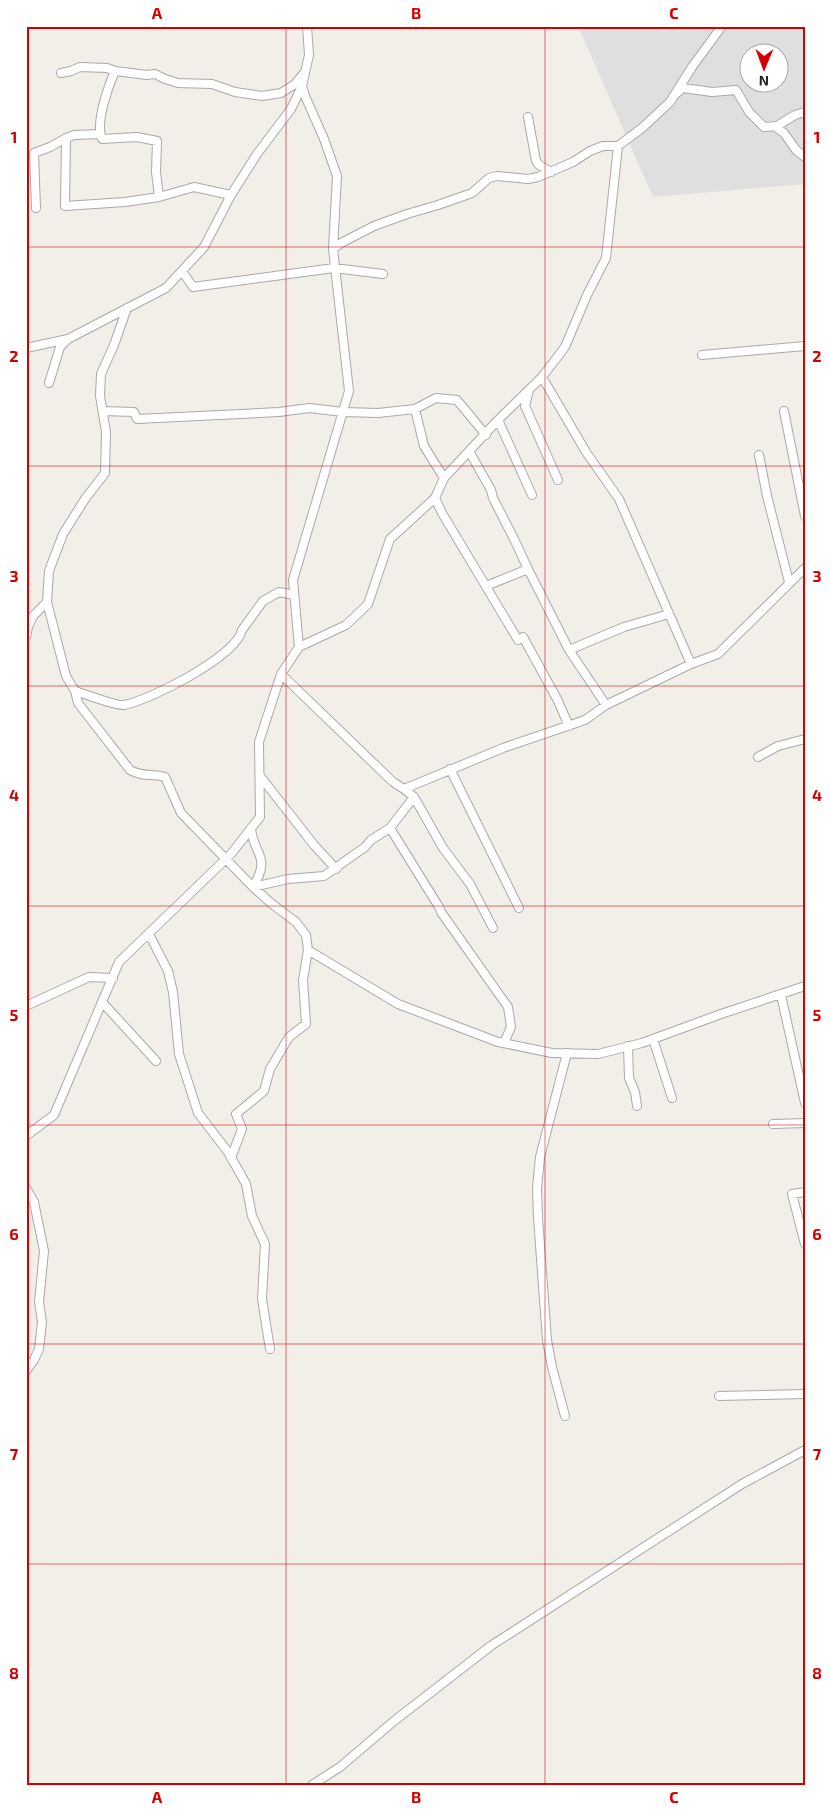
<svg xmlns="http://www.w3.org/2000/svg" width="831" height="1811" viewBox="0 0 831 1811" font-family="'Exo 2',sans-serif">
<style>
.residential{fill:#e0dfdf;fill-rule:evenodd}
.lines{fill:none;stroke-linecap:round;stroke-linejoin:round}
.minor-casing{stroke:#a9a9a9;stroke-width:10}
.minor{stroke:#fff;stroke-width:8}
.grid{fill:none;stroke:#d40000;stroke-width:1;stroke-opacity:0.55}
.neatline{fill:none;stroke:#d40000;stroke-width:2}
.grid-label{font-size:16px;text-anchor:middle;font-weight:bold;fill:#d40000}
</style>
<rect width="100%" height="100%" fill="#f2efe9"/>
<path class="residential" d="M 578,26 L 805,26 L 805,184 L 653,197 ZM 748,52 L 778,52 L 778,82 L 748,82 Z"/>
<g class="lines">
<g class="minor-casing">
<path id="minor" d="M 115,71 C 108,87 95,123 102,139 L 137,137 L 157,141 L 156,172 L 159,197 L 194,187 L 231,195
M 61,73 L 71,71 L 80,67 L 107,68 L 115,71 L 147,75 L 155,74 L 165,79 L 178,83 L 212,84 L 235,92 L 262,96 L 281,93 L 295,84 L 304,73
M 677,93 L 683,88 L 712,92 L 736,90 L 749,112 L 764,127 L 777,126 L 795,115 L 805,112
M 528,117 L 536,161 L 539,165 L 551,172
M 774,126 L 784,133 L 796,150 L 805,157
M 100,134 L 74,135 L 66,138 L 65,206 L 125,202 L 159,197
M 36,208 L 34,153 L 50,147 L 66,138
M 333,249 L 341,243 L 374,226 L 407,214 L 438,205 L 472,193 L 489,178 L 497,176 L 528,179 L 538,177 L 573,162 L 590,151 L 603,146 L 618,146 L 642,128 L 670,102 L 692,67 L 722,26
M 182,271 L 193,287 L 334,268 L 383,274
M 26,348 L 68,339 L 166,288 L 204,247 L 231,195 L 257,154 L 291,109 L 302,86 L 309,55 L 307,26
M 702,355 L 805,346
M 542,377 L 586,452 L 619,499 L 691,664
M 49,383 L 60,347 L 67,340
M 529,390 L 525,406 L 558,480
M 415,409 L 424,446 L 444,478
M 103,411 L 134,412 L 137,419 L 279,412 L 309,408 L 343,412 L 378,413 L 415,409 L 436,398 L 457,400 L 486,435
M 784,411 L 805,516
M 498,420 L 532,495
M 469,451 L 491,490 L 493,498 L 514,539 L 528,569 L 486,586
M 759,455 L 767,496 L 789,582
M 435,498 L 442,513 L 518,640
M 528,569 L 569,650 L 606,705
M 47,602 L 66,676 L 75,691 C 85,694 116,706 124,705 C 150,700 236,657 242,630 L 263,601 L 279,592 L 294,595
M 26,637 L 28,627 L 33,616 L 47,602 L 49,571 L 63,534 L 85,499 L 105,473 L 106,432 L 100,396 L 101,374 L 114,345 L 127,308
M 523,637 L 557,699 L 569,726
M 299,647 L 346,625 L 368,604 L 390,539 L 435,498 L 444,478 L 498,420 L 542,377 L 565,347 L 587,295 L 606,258 L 618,146
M 569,650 L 624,627 L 669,614
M 281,674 L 393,782 L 404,789 L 503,748 L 585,720 L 606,705 L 691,664 L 718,654 L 805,568
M 75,691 L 78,703 L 130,770 C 145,778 151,773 165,777 L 181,813 L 253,887 L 272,904 L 296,922 L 306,935 L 308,950 L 303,980 L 306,1024 L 289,1037 L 270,1069 L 264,1091 L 236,1114 L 242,1129 L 231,1158
M 758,757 L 778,746 L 805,739
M 450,769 L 519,908
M 260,776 L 314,845 L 336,869
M 404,789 L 414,797 L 443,848 L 470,884 L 493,928
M 251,828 C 253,855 272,855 253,887 L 288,879 L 324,876 L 365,847 L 371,840 L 390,828 L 414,797
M 390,828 L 439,907 L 441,912 L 508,1007 L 511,1027 L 504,1043
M 149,934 L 168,971 L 173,992 L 179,1054 L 198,1113 L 228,1152 L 246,1184 L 252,1216 L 265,1244 L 262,1299 L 270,1349
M 308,950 L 398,1004 L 498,1042 L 552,1053 L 598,1054 L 642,1043 L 721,1014 L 805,986
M 781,995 L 805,1103
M 102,1002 L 156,1061
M 26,1006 L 89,977 L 113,978
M 653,1039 L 672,1098
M 628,1046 L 629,1078 L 635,1092 L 637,1106
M 773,1124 L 805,1123
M 26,1136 L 54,1115 L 119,962 L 231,854 L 260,817 L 259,742 L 281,674 L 299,647 L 293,580 L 349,391 L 333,249 L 337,176 L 324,139 L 305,96 L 302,86
M 26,1188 L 34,1202 L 44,1251 L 39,1302 L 42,1322 L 39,1349 L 34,1360 L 26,1371
M 805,1192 L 792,1194 L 805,1244
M 719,1396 L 805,1394
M 565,1416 L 552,1367 L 547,1340 L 538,1218 L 537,1188 L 540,1157 L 567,1053
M 312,1785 L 340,1767 L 394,1721 L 492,1645 L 742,1484 L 805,1450"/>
</g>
<use href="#minor" class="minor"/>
</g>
<path class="grid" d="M 286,26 L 286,1785M 545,26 L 545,1785M 26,247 L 805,247M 26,466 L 805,466M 26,686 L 805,686M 26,906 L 805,906M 26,1125 L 805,1125M 26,1344 L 805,1344M 26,1564 L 805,1564"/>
<rect width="831" height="1811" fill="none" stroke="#ffffff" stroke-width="55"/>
<g transform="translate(764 68) rotate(181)"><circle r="24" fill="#ffffff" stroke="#a7a7a7"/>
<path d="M0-4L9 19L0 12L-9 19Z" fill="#d40000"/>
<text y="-8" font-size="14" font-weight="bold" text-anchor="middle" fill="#222222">N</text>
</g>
<rect x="28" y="28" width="776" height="1756" class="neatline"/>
<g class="grid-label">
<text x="157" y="19">A</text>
<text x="416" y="19">B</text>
<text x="674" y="19">C</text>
<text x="14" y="143">1</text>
<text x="817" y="143">1</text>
<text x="14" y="362">2</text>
<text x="817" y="362">2</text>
<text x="14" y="582">3</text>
<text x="817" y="582">3</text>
<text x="14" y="801">4</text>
<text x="817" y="801">4</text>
<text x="14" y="1021">5</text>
<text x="817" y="1021">5</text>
<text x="14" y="1240">6</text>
<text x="817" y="1240">6</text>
<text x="14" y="1460">7</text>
<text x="817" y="1460">7</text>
<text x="14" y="1679">8</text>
<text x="817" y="1679">8</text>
<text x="157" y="1803">A</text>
<text x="416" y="1803">B</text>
<text x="674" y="1803">C</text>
</g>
</svg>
